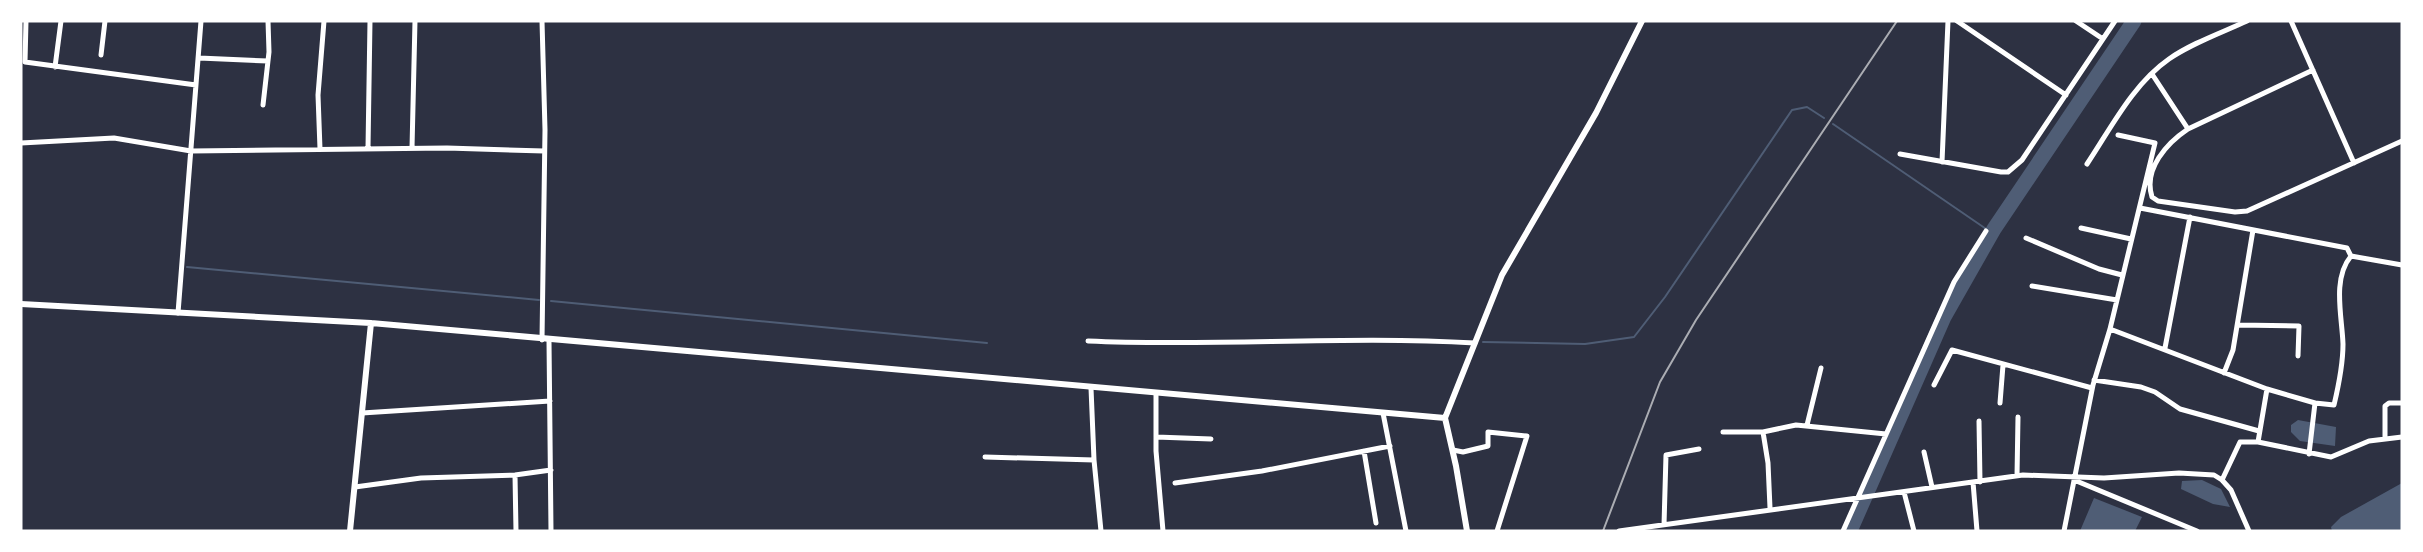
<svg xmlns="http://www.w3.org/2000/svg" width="2423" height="552" viewBox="0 0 2423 552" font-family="Inter,sans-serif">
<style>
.water{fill:#4f5d75}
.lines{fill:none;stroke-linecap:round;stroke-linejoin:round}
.stream{stroke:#4f5d75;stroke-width:2}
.river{stroke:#4f5d75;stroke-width:15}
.minor{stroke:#fff;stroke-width:5}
.tertiary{stroke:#fff;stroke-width:6}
.rail{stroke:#abadb3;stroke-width:2}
</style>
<rect width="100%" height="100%" fill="#2d3142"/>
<path class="water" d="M 2298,420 L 2336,427 L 2335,446 L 2300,441 L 2291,432 L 2291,425 Z
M 2202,480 L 2221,489 L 2230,507 L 2213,504 L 2181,489 L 2182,481 Z
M 2402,483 L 2402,531 L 2332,531 L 2331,527 L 2341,517 Z
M 2094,498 L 2142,517 L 2135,531 L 2080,531 Z"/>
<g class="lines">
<path class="stream" d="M 1833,124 L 1992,233
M 187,267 L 539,300
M 551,301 L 987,343
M 1483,342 L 1585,344 L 1634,337 L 1665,297 L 1792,110 L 1807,107 L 1824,118"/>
<path class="river" d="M 1850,531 L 1944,317 L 1994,229 L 2134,21"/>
<path class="minor" d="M 26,21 L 25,62 L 196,85
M 542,21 L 545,130 L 542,340
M 1957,21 L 2066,95
M 2076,21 L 2103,39
M 2291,21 L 2354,163
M 101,55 L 105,21
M 199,58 L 268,61
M 55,67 L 61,21
M 2313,70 L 2188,129 C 2167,143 2143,169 2152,197 L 2158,201 L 2235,212 L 2247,211 L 2402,141
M 2152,74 L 2188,129
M 263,105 L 269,52 L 268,21
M 21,143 L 114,138 L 191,151 L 447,148 L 544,151
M 368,148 L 370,21
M 412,148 L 415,21
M 320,149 L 318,95 L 324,21
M 1900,154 L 2001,172 L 2008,172 L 2022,160 L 2115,21
M 1942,162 L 1948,21
M 2087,164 C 2111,128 2133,84 2169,59 C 2192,43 2221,33 2247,21
M 2140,208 L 2347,248 L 2351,256 L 2402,265
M 2081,228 L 2131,239
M 2026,238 L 2099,269 L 2122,275
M 2032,286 L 2117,300
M 178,313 L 201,21
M 2238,325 L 2299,326 L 2298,356
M 2110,329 L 2267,389 L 2315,403
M 549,341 L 551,531
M 1088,341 C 1217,347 1346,335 1475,343
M 2165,348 L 2190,217
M 2224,373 L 2233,350 L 2253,230
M 2094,380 L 2141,387 L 2155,392 L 2180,409 L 2259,431
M 1934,385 L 1952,350 L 2092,388
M 1091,388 L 1094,460 L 1101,531
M 1156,393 L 1156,451 L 1163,531
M 2000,403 L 2003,365
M 362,413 L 550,401
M 1383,413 L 1406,531
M 1979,421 L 1980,482
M 1807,425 L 1821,368
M 1723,432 L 1763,432 L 1796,425 L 1886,434
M 1763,432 L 1768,463 L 1770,508
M 1156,437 L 1211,439
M 2385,438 L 2385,406 L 2389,403 L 2402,403
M 2258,442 L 2331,457 L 2369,441 L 2402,437
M 1453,450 L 1463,452 L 1488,446 L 1488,432 L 1527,436 L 1497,531
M 1364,451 L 1376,523
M 1924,452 L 1932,487
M 2309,454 L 2315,403 L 2334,405 C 2339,384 2343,365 2343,344 C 2342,316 2332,279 2351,256
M 985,457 L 1094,460
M 515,475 L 516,531
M 2017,476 L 2018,417
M 2074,480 L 2197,531
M 2222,480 L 2240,442 L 2258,442 L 2267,389
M 1973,482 L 1977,531
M 1175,483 L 1262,471 L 1390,446
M 355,487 L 421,478 L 515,475 L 551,470
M 1904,492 L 1914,531
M 1664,525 L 1666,455 L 1699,449
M 1619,531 L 2023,475 L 2104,478 L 2179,473 L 2214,475 L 2222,480 L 2231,490 L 2249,531
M 1843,531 L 1954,282 L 1986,231
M 2064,531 L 2093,385 L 2110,329 L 2155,143 L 2118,135"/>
<path class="tertiary" d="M 21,304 L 371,323 L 1445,418
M 350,531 L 371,323
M 1467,531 L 1456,466 L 1445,418 L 1502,275 L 1596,113 L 1642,21"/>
<path class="rail" d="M 1603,531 L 1660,382 L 1696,320 L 1897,21"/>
</g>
<rect width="2423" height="552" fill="none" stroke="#ffffff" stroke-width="45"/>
</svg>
